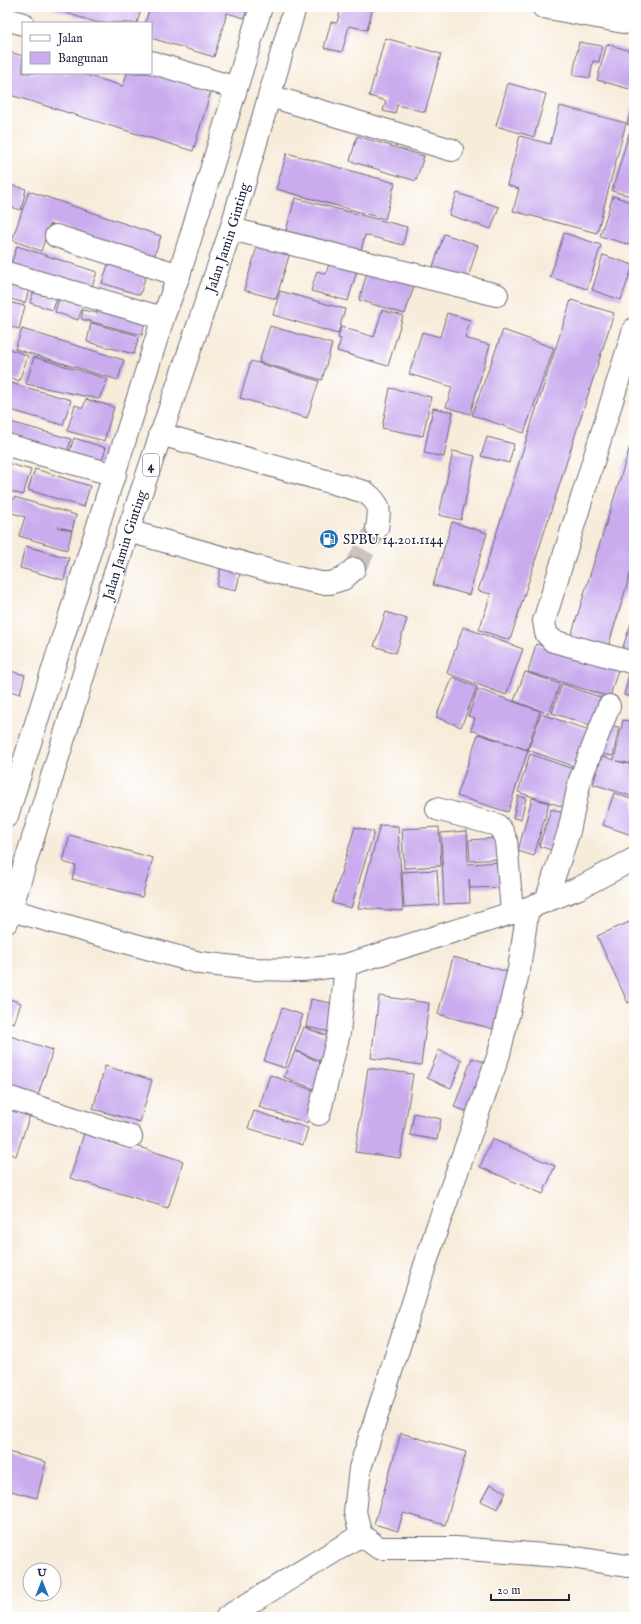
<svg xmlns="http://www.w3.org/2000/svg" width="641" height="1624" viewBox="0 0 641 1624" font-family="'IM FELL English',serif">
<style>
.building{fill:#c9abee}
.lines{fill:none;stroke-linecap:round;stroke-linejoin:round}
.minor-tunnel{stroke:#ccc4ba;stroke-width:22;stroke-dasharray:22 11;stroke-linecap:butt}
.minor-casing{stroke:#6d6973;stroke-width:24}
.highway-casing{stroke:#6d6973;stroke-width:24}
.minor{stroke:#fff;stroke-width:22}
.highway{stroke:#fff;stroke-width:22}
.labels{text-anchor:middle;stroke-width:3;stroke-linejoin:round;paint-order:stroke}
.shield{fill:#fff;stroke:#646476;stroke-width:1}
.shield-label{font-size:13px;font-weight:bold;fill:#22223b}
.street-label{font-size:14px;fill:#22223b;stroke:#fff}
.poi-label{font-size:14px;fill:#22223b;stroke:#fff;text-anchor:start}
</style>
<rect width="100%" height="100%" fill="#fff"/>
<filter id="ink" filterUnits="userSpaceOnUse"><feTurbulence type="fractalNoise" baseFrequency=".025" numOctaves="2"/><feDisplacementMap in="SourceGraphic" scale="8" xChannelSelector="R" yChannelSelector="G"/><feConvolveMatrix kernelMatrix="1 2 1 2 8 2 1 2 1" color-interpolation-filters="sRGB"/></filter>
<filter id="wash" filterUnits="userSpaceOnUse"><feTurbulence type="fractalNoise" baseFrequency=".012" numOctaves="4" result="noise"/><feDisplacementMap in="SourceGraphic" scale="16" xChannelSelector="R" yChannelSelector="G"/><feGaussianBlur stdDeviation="0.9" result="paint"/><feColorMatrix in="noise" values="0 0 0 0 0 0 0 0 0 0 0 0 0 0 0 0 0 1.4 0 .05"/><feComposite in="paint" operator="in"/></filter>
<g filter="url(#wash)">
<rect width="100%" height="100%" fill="#f7ecda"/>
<g id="blocks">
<path class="building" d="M 47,7 L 142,7 L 137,23 L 98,23 Z
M 150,7 L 248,7 L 244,18 L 227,13 L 214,57 L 151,38 L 151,23 L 145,23 Z
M 341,7 L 373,7 L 367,30 L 349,26 L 342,52 L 324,48 L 331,22 L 337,23 Z
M 385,38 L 441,54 L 425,112 L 397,105 L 395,114 L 383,111 L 386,101 L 369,96 Z
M 579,42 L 602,46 L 599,62 L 593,61 L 590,78 L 573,75 Z
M 607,44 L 634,52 L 633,90 L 597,80 Z
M 7,51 L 23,56 L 23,73 L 79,73 L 123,86 L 127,73 L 151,73 L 211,91 L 193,151 L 7,94 Z
M 508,83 L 546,94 L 534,137 L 496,126 Z
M 634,101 L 634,126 L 627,124 Z
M 560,106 L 626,123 L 597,233 L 513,211 L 519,189 L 507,185 L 520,136 L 550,144 Z
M 629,133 L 634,135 L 634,197 L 612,191 Z
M 357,136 L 424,156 L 416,181 L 350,161 Z
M 287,153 L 395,183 L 385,219 L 276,189 Z
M 7,184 L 26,189 L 21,210 L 7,206 Z
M 29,191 L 161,236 L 153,260 L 50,224 L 41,251 L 12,240 Z
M 457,193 L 499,207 L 491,229 L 449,215 Z
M 613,196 L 634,203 L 634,246 L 600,236 Z
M 295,198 L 407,227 L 403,245 L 365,235 L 359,258 L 284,238 Z
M 564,233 L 601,245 L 587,289 L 550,277 Z
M 444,234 L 478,245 L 468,278 L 433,267 Z
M 260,237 L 292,246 L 276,299 L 244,290 Z
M 17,246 L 97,272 L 90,292 L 10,267 Z
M 603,255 L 633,265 L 621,300 L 592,290 Z
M 111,256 L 148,268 L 140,295 L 102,283 Z
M 331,256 L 359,264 L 348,301 L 311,291 L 317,271 L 326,274 Z
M 369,266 L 416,280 L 405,314 L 359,300 Z
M 7,275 L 31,282 L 25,303 L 7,298 Z
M 35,287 L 58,295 L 53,310 L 30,303 Z
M 280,291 L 345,309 L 338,334 L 273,315 Z
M 60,295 L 84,302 L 78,320 L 55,312 Z
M 571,300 L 614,313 L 510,640 L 479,630 L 491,594 L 478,591 Z
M 8,302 L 25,306 L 19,329 L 7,326 Z
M 99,306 L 146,318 L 142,335 L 81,319 L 83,310 L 97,313 Z
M 382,310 L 403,316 L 388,366 L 337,351 L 341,339 L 338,338 L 341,327 L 374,337 Z
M 447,313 L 470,320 L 465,338 L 490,345 L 470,414 L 446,407 L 452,387 L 409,374 L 422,332 L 440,337 Z
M 91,323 L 139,336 L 134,354 L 87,342 Z
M 270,326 L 332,344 L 322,380 L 259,362 Z
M 22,329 L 124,360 L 118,380 L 15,349 Z
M 503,330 L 554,348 L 524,433 L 472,415 Z
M 7,348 L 28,356 L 19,381 L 7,376 Z
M 34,357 L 108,379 L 99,399 L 26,384 Z
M 251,361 L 319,381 L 307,418 L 240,398 Z
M 7,382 L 71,400 L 63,425 L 7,409 Z
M 390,388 L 431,397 L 423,436 L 382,428 Z
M 86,399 L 114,407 L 104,441 L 67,431 L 75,405 L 83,408 Z
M 433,408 L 453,412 L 444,457 L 424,453 Z
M 7,421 L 71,439 L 65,460 L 7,440 Z
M 634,434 L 634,562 L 608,647 L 571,636 Z
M 487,437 L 514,444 L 509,463 L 481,456 Z
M 74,438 L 106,448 L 100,467 L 68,457 Z
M 453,451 L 475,456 L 461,520 L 439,515 Z
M 7,463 L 31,470 L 23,495 L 7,490 Z
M 35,469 L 90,486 L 84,507 L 28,490 Z
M 14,497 L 76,515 L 72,530 L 58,527 L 72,531 L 67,550 L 19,536 L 25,517 L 9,512 Z
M 452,522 L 487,533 L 469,595 L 433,585 Z
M 25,546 L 69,558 L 64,580 L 20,568 Z
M 221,566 L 241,570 L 236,591 L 217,587 Z
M 386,612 L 407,619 L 396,653 L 374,646 Z
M 634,614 L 634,654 L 622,650 Z
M 463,627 L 523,649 L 506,695 L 447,673 Z
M 536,644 L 618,669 L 610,697 L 528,672 Z
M 7,670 L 25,675 L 20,694 L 7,690 Z
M 630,671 L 634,672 L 634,698 L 624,695 Z
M 525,672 L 560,684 L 549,714 L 514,701 Z
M 453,677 L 477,687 L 461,727 L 436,717 Z
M 562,684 L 605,699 L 596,727 L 552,713 Z
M 478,689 L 540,711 L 527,750 L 471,730 L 475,718 L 468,716 Z
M 541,714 L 592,731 L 579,768 L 528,750 Z
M 623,720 L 634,722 L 634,764 L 617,761 L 634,766 L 634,797 L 593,784 L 602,756 L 614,760 Z
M 608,725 L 619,727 L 613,756 L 601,754 Z
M 478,734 L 528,750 L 508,812 L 457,796 Z
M 530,754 L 579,771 L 567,808 L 518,792 Z
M 614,793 L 634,800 L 634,836 L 603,825 Z
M 518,796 L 526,798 L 521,819 L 513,818 Z
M 532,798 L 549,803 L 534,856 L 518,851 Z
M 551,809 L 572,816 L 561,853 L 539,846 Z
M 380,825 L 398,826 L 403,911 L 358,908 Z
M 355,827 L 374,832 L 351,908 L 332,903 Z
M 439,827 L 441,866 L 404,868 L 402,829 Z
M 467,831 L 468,864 L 502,862 L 503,887 L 470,888 L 469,879 L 470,903 L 444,904 L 441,833 Z
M 70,835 L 153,858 L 142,897 L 72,879 L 76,866 L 63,862 Z
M 496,838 L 497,859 L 470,861 L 469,840 Z
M 437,870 L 439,905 L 404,907 L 402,872 Z
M 634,920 L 634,1000 L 628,1003 L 597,936 Z
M 453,957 L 512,973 L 497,1030 L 438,1014 Z
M 379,996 L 429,1003 L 421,1065 L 371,1058 Z
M 7,998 L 21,1003 L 14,1023 L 7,1021 Z
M 311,999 L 336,1004 L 331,1032 L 306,1027 Z
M 282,1008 L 303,1015 L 285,1068 L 264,1061 Z
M 304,1027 L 332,1038 L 323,1062 L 295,1050 Z
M 7,1035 L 53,1050 L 36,1101 L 7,1091 Z
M 439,1050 L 462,1060 L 451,1088 L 427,1078 Z
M 295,1051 L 324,1064 L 314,1089 L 284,1077 Z
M 472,1058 L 493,1065 L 475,1114 L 454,1107 Z
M 105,1066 L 152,1080 L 140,1122 L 93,1109 Z
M 368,1068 L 413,1074 L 400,1158 L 355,1152 Z
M 270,1075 L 318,1092 L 307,1123 L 259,1107 Z
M 7,1105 L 31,1112 L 16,1156 L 7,1153 Z
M 254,1111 L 308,1128 L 303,1145 L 248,1128 Z
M 414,1113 L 441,1119 L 437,1140 L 410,1135 Z
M 85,1130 L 183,1161 L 168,1208 L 70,1178 Z
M 492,1139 L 555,1166 L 543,1194 L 480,1167 Z
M 401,1433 L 466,1452 L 445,1525 L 403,1513 L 398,1531 L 374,1524 Z
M 8,1452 L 46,1462 L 37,1498 L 7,1490 Z
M 490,1484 L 506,1492 L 498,1509 L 481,1501 Z"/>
</g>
</g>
<g filter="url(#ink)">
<use href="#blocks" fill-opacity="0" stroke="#6d6973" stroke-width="1"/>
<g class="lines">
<path class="minor-tunnel" d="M 354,569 L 377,528"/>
<g class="minor-casing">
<path id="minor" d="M 543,7 L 634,24
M 7,19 L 23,24
M 151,62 L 236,88
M 270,96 L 452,150
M 231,229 L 497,295
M 56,236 L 179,275
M 7,273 L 163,318
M 634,329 L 544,621 L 546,633 L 553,641 L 634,663
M 160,434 L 365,492 C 381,504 380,509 377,528
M 7,445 L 115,475
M 128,531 L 293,577 L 321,583 L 330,583 L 343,579 L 354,569
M 437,809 L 497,825 L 502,831 L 506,840 L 512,912
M 546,901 L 569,831 L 580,780 L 609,706
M 528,908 L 519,969 L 499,1054 L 437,1228 L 360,1468 L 355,1512 L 361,1535 L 379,1548 L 456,1548 L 571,1557 L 627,1566
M 7,909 L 200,963 L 252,969 L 302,970 L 346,965 L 528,908 L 579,888 L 634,859
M 7,1097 L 131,1137
M 319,1114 L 339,1033 L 346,965
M 227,1617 L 361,1535"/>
</g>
<g class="highway-casing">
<g id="highway">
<path d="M 7,816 L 163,318 L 179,275 L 261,7"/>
<path id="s1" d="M 7,922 L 128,531 L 231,229 L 295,7"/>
</g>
</g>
<use href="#minor" class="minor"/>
<use href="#highway" class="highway"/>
</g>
</g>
<defs>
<g id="fuel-disc" transform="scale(1)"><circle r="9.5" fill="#1f6fb2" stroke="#fff"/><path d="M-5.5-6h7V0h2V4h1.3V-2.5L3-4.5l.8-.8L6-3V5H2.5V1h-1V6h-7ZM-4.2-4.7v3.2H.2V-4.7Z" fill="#fff"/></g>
</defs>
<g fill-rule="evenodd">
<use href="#fuel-disc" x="329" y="539"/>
</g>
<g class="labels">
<rect class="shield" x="143" y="454" width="16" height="22" rx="3"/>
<g class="shield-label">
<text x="151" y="470">4</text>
</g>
<g class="street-label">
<text dy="5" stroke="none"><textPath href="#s1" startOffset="719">Jalan Jamin Ginting</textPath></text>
<text dy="5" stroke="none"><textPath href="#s1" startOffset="395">Jalan Jamin Ginting</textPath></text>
</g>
<g class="poi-label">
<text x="343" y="544">SPBU 14.201.1144</text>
</g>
</g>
<rect width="641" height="1624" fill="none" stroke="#fff" stroke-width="24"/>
<rect x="22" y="22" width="130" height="52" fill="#ffffff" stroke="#a7a7b1"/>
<rect x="30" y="35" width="20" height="6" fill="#ffffff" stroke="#a7a7b1"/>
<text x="58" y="42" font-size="12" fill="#22223b">Jalan</text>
<rect x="30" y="52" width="20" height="12" fill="#c9abee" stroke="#a7a7b1"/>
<text x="58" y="62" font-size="12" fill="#22223b">Bangunan</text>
<g transform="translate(42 1582)"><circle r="19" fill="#ffffff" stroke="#a7a7b1"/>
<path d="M0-3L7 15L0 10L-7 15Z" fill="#1f6fb2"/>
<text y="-6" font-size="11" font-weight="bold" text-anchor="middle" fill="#22223b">U</text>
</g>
<path d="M491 1594v6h78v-6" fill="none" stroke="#22223b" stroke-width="2"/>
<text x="497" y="1594" font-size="12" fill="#22223b" stroke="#ffffff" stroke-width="3" paint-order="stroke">20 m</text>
</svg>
